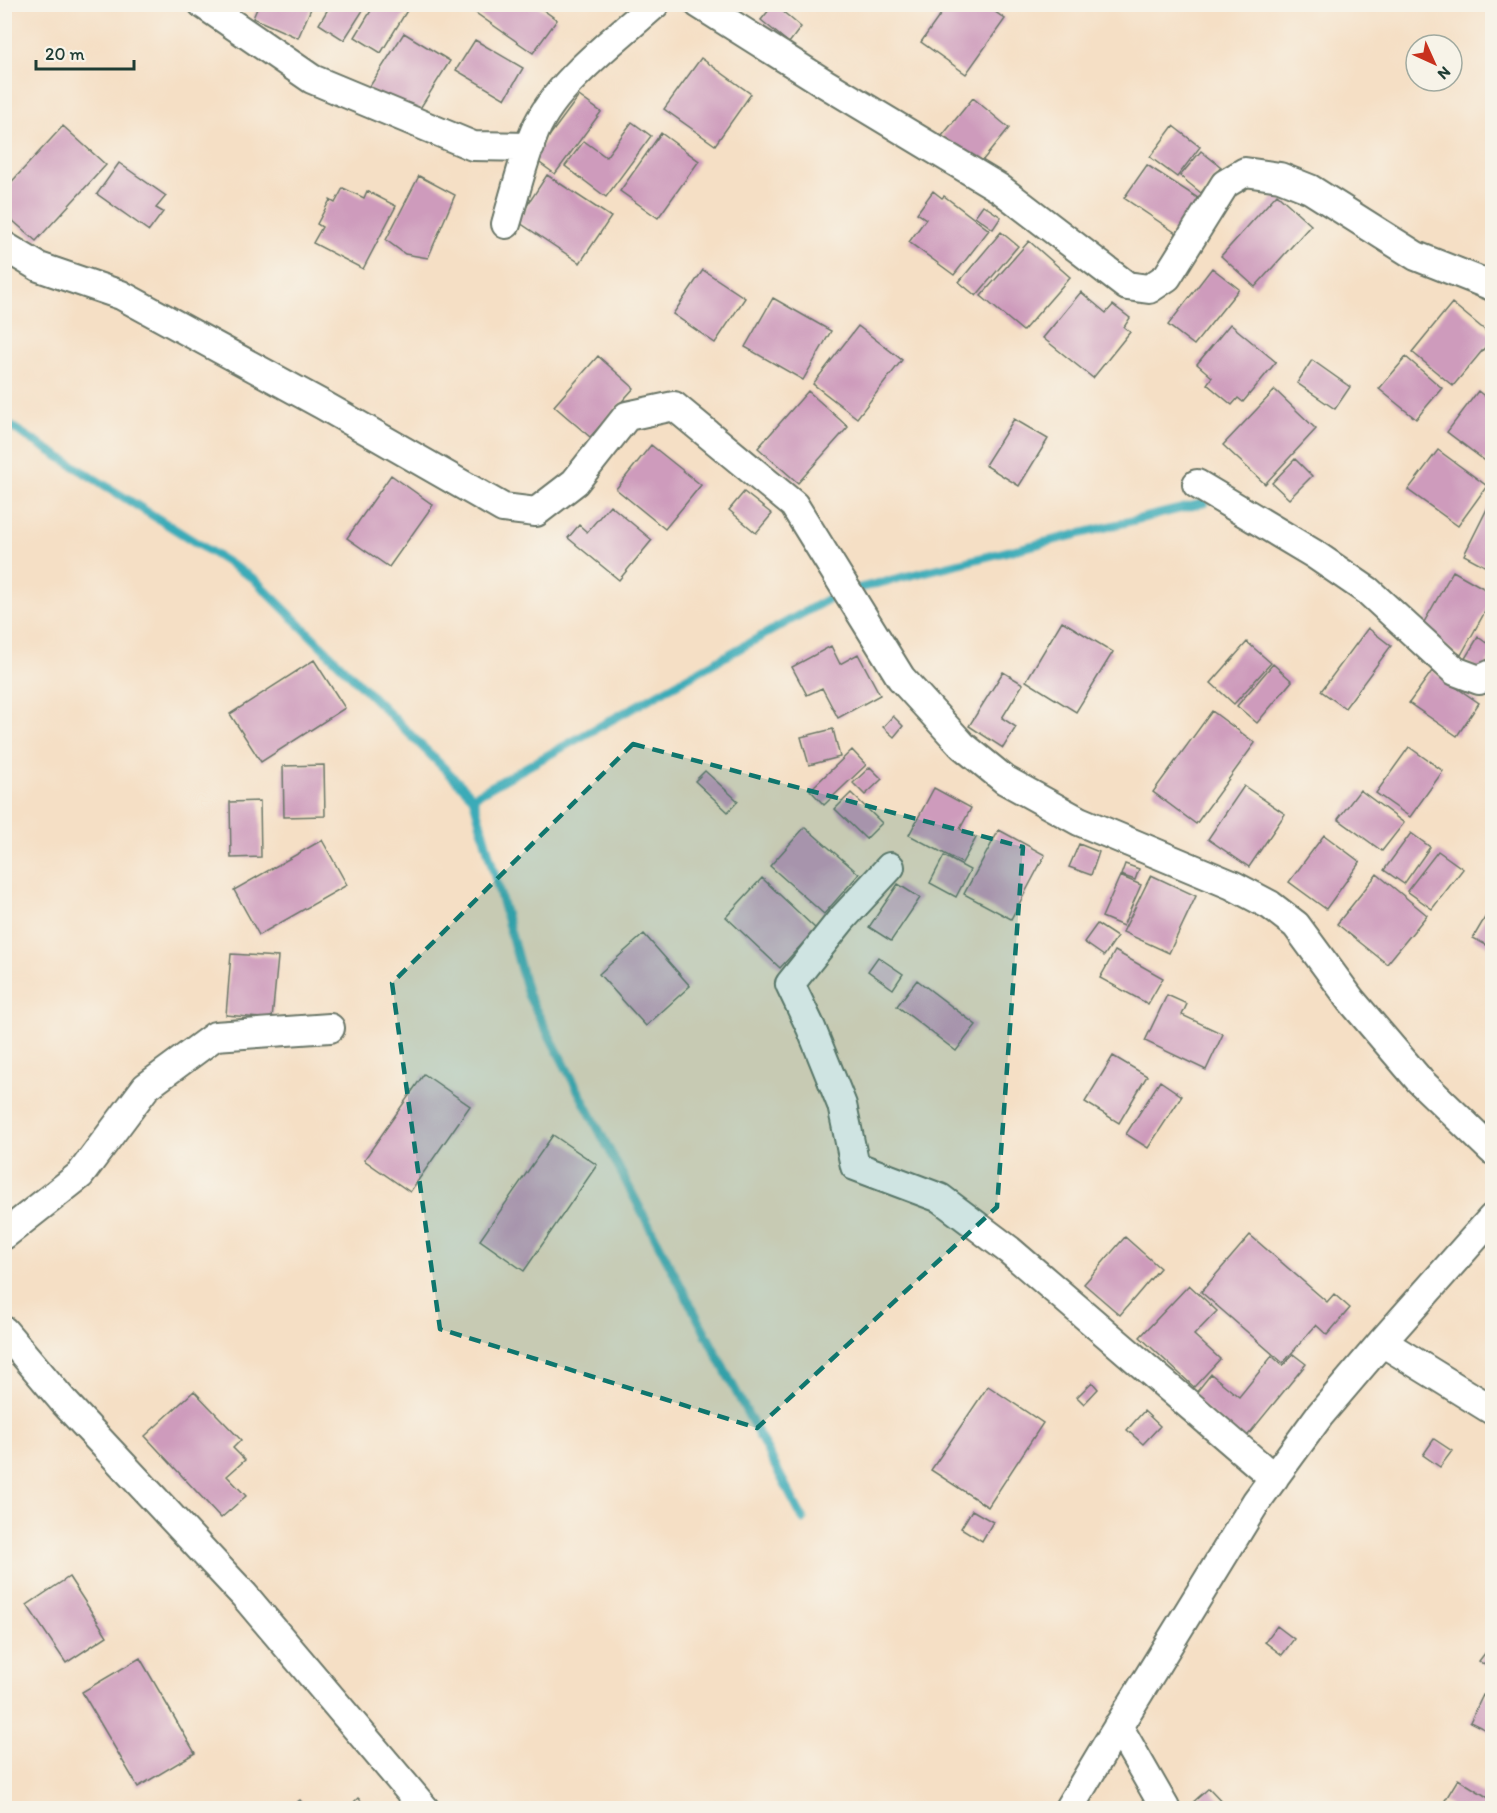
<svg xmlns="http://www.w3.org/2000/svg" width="1497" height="1813" viewBox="0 0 1497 1813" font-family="Itim,sans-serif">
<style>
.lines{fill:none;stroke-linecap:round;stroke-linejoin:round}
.stream{stroke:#3babb8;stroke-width:9}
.building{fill:#ce9bbc}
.street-casing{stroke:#6a7667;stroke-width:32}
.street{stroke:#fff;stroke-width:28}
.marked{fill:#0f766e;fill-opacity:0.2;stroke:#0f766e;stroke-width:4.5;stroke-dasharray:12 8;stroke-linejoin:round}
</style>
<rect width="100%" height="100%" fill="#f7f3e8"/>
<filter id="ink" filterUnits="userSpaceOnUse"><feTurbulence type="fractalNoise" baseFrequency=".0167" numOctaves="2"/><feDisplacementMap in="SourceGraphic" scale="12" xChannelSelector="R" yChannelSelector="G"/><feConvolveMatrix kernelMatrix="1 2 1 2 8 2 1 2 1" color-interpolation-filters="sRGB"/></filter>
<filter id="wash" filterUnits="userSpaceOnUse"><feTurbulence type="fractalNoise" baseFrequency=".008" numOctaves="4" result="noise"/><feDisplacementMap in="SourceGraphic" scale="24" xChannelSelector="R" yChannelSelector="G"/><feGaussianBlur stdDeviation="1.35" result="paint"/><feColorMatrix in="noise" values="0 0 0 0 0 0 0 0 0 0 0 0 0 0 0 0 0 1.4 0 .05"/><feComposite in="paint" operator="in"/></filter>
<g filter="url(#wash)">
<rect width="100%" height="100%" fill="#f5dfc5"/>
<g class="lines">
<path class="stream" d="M 4,422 L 254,579 L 473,797 L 528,995 L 803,1519
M 473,797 L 839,593 L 1204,503"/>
</g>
<g id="blocks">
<path class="building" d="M 259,4 L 313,4 L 298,38 L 253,18 Z
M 331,4 L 367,4 L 344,40 L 319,24 Z
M 375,4 L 411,4 L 381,53 L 355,37 Z
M 463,4 L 535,4 L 557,20 L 533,53 Z
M 774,4 L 801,27 L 789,43 L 761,20 Z
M 948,4 L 984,4 L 1005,19 L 966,74 L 921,42 Z
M 404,33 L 450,61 L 414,118 L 368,89 Z
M 475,40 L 523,68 L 505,99 L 456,70 Z
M 701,58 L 751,94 L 715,145 L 664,109 Z
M 579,96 L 601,112 L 555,174 L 533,158 Z
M 973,98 L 1009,128 L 978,166 L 942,136 Z
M 632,122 L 651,136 L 606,197 L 565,166 L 584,141 L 606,157 Z
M 63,126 L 106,165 L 36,241 L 4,213 L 4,190 Z
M 1173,126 L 1200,147 L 1177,177 L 1150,157 Z
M 661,133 L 699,161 L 658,218 L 620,191 Z
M 1201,151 L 1221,167 L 1201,193 L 1180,176 Z
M 119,163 L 166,196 L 156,208 L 163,212 L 149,231 L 97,194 Z
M 1147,165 L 1201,200 L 1179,235 L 1124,198 Z
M 547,175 L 611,217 L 580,263 L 517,221 Z
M 419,176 L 455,195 L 428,258 L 405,254 L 386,240 Z
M 343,188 L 364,198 L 367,191 L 396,206 L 363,269 L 313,243 L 322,227 L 317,224 L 330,200 L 335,203 Z
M 933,191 L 942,198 L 944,196 L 989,230 L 954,275 L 909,242 L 926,219 L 917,213 Z
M 1277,194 L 1311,225 L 1255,287 L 1221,256 Z
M 983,205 L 1001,217 L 993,229 L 975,216 Z
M 1001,232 L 1018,246 L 976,296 L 959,282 Z
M 1029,241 L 1070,277 L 1023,331 L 981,296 Z
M 1212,268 L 1239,289 L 1194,345 L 1168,325 Z
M 703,270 L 745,298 L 715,343 L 673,314 Z
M 1081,292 L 1106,313 L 1113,305 L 1130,318 L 1124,327 L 1130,332 L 1093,378 L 1043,338 Z
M 773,298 L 831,331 L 803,380 L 745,347 Z
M 1452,303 L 1492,336 L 1492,339 L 1453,386 L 1412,352 Z
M 1230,324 L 1276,362 L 1243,402 L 1238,398 L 1232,405 L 1207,384 L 1212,377 L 1197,364 Z
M 858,326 L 902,360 L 857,418 L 813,384 Z
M 598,356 L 634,388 L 590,437 L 554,406 Z
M 1406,357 L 1442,388 L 1416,419 L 1379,389 Z
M 1312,360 L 1350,387 L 1335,409 L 1297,383 Z
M 1275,390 L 1316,429 L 1265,484 L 1223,445 Z
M 808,391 L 848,427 L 798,483 L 758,448 Z
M 1478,391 L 1492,402 L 1492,466 L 1447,432 Z
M 1014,419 L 1048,439 L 1019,486 L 985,465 Z
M 651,445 L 701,485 L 665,529 L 616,489 Z
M 1438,450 L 1487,486 L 1458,526 L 1408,490 Z
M 1295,459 L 1312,476 L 1289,499 L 1272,483 Z
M 391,475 L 433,505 L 389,567 L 347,538 Z
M 744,492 L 772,514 L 756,533 L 729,510 Z
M 610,505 L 652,540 L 619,580 L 568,538 L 579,525 L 587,532 Z
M 1488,507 L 1492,510 L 1492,570 L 1464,555 Z
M 1453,571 L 1492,593 L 1492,599 L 1461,655 L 1419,631 Z
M 1062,621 L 1113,652 L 1076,712 L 1026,681 Z
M 1368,628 L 1391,646 L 1345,708 L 1321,691 Z
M 1478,637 L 1492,647 L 1492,655 L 1482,671 L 1464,660 Z
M 1247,642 L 1271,663 L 1234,704 L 1211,683 Z
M 831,646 L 840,664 L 858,654 L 880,695 L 838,718 L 822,688 L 807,695 L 792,667 Z
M 314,660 L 345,708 L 261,762 L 230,714 Z
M 1273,664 L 1292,681 L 1257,723 L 1237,706 Z
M 1432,671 L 1479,703 L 1457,736 L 1409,703 Z
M 1003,672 L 1023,684 L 1002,718 L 1016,727 L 1003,748 L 969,726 Z
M 1212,711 L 1255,743 L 1196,824 L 1153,792 Z
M 893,716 L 903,726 L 894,737 L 883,727 Z
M 833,729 L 840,757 L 809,765 L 801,737 Z
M 1409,747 L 1443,771 L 1410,817 L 1376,793 Z
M 852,750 L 866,765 L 824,805 L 810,790 Z
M 324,765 L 325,816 L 284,817 L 283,766 Z
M 870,767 L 882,779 L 865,795 L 853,783 Z
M 705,771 L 738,801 L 728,812 L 695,781 Z
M 1244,786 L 1285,814 L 1249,867 L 1208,839 Z
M 934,788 L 971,808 L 960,829 L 976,838 L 962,863 L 909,835 Z
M 1360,790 L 1404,823 L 1382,851 L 1338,819 Z
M 851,793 L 882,823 L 866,839 L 835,809 Z
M 260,801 L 261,857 L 231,858 L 230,802 Z
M 805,827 L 859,874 L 824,914 L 770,866 Z
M 999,830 L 1045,855 L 1011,919 L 964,894 Z
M 1411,833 L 1430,847 L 1404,884 L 1384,870 Z
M 1324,835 L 1360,862 L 1326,909 L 1289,882 Z
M 322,840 L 347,885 L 259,935 L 234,890 Z
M 1079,844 L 1099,852 L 1091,875 L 1069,867 Z
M 1438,851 L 1463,869 L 1432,909 L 1407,891 Z
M 944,856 L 970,870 L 956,897 L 930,883 Z
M 1125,864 L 1139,869 L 1135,880 L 1121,875 Z
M 1377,874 L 1427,915 L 1387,964 L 1337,924 Z
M 1151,875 L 1196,896 L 1169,953 L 1123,932 Z
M 1120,876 L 1141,885 L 1123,926 L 1102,917 Z
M 762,878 L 816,929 L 780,968 L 726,917 Z
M 898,884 L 920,898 L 891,941 L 869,927 Z
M 1490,909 L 1492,911 L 1492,943 L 1490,947 L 1473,938 Z
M 1097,924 L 1117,937 L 1104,956 L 1084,942 Z
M 644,934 L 690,986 L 646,1026 L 599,974 Z
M 1115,951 L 1163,978 L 1148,1004 L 1100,978 Z
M 231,954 L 278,957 L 272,1019 L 226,1015 Z
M 878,957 L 903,974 L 893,989 L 868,971 Z
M 917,980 L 976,1025 L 956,1051 L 897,1006 Z
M 1167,995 L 1187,1004 L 1182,1015 L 1223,1034 L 1206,1070 L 1145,1041 Z
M 1113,1056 L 1147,1076 L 1119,1123 L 1085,1102 Z
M 424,1074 L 470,1106 L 410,1192 L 364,1160 Z
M 1160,1081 L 1182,1096 L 1148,1148 L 1126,1134 Z
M 553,1135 L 597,1165 L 524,1271 L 480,1240 Z
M 1250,1235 L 1327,1302 L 1334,1294 L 1350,1308 L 1327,1335 L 1316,1325 L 1283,1363 L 1201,1292 Z
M 1125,1237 L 1160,1268 L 1120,1315 L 1084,1284 Z
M 1189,1285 L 1217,1311 L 1194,1335 L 1220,1359 L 1194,1387 L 1140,1337 Z
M 1293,1354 L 1306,1364 L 1244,1440 L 1192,1398 L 1211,1374 L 1239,1397 L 1272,1356 L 1283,1366 Z
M 1092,1382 L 1098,1389 L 1084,1404 L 1077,1397 Z
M 988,1386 L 1043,1423 L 988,1507 L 931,1470 Z
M 194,1391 L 241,1440 L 233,1448 L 245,1460 L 227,1476 L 246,1496 L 221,1518 L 145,1436 Z
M 1144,1411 L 1160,1426 L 1143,1444 L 1127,1430 Z
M 1434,1439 L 1452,1451 L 1440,1467 L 1423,1455 Z
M 972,1510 L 993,1522 L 982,1541 L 961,1528 Z
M 69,1577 L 107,1636 L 66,1663 L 27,1605 Z
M 1277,1626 L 1294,1639 L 1282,1655 L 1265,1642 Z
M 1492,1644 L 1492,1670 L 1479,1661 Z
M 140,1658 L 195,1753 L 138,1787 L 82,1692 Z
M 1483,1695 L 1492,1700 L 1492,1733 L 1470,1722 Z
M 1458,1779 L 1492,1800 L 1492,1808 L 1454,1808 L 1444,1802 Z
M 1209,1788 L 1228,1808 L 1194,1808 L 1190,1805 Z
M 358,1798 L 369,1808 L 348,1808 Z
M 300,1800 L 306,1808 L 288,1808 Z"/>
</g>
</g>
<g filter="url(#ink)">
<use href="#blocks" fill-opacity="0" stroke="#6a7667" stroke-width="1.5"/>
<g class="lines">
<g class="street-casing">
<path id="street" d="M 203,4 L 312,79 L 473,146 L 530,147
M 699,4 L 826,84 L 999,188 L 1127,286 L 1149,289 L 1167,277 L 1225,184 L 1245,172 L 1280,177 L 1310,189 L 1416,256 L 1492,286
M 506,224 C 515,194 523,160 535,131 C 554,85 618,37 655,4
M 4,246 L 39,267 L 121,295 L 323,405 L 503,508 L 536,512 L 575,482 L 627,416 L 674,406 L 794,505 L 901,678 L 962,745 L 1005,780 L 1079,821 L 1232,885 L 1270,905 L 1296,925 L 1351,1000 L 1420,1081 L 1492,1150
M 1197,484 L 1314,554 L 1368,591 L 1455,671 L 1479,680 L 1492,674
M 890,867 L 841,920 L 790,984 L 811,1028 L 842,1105 L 855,1166 L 940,1198 L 1009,1250 L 1274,1478
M 4,1235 L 80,1175 L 146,1087 L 215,1036 L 330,1028
M 4,1331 L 64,1402 L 244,1595 L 424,1808
M 1382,1342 L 1492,1410
M 1118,1726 L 1165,1808
M 1069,1808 L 1105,1748 L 1256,1502 L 1319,1416 L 1382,1342 L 1492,1218"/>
</g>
<use href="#street" class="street"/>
</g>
</g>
<path class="marked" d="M 633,744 L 1023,847 L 997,1207 L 757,1428 L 440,1329 L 392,983 Z"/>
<rect width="1497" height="1813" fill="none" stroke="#f7f3e8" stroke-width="24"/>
<g transform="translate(1434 63) rotate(135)"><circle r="28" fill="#f7f3e8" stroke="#a1aaa0" stroke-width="1.5"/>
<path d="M0-4.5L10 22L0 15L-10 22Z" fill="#c8321e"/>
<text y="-9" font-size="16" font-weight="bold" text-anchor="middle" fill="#1f3d34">N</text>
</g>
<path d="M36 60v9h98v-9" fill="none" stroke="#1f3d34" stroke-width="3"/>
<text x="45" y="60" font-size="18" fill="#1f3d34" stroke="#f7f3e8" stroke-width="4.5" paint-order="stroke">20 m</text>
</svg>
